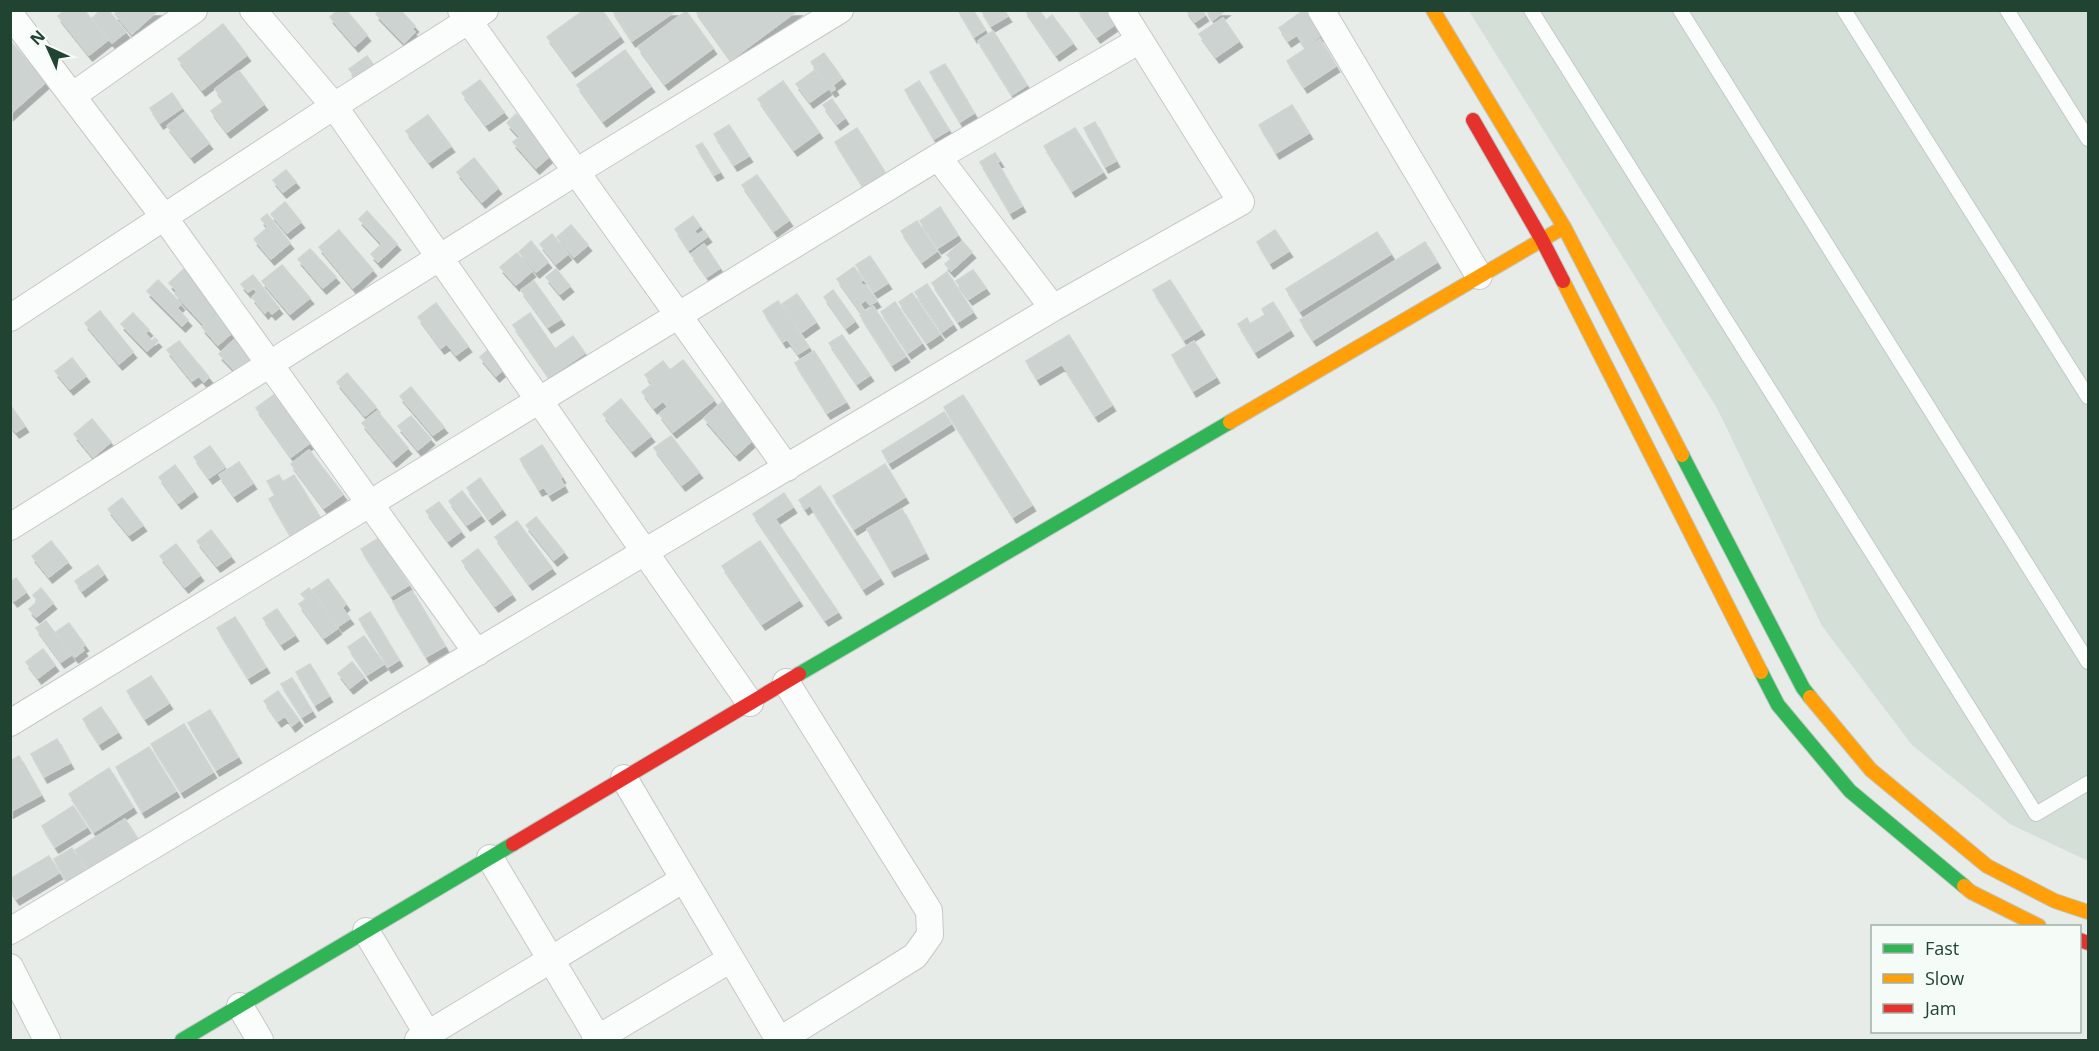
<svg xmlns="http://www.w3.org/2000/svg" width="2099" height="1051" viewBox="0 0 2099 1051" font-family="'Open Sans',sans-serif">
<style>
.built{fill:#d4dfd8}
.building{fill:#cdd3d0;stroke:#cfd5d2;stroke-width:1.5;filter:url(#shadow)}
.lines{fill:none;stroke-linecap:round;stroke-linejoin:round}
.lane-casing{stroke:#c4c9c6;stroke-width:16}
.street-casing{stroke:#c4c9c6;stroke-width:28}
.fast-casing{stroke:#c0c8c4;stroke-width:16}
.slow-casing{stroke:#c0c8c4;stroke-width:16}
.jam-casing{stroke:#c0c8c4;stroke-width:16}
.lane{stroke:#fbfcfc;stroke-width:14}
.street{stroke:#fbfcfc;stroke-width:26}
.fast{stroke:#30b455;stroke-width:14}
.slow{stroke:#ff9f0a;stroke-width:14}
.jam{stroke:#e5322d;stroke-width:14}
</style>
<defs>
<filter id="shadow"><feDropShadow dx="3.5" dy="6" stdDeviation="0" flood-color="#0004"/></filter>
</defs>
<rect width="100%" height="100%" fill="#e7ece9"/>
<path class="built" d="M 1469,11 L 2088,11 L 2088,861 L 2010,824 L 1912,745 L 1822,626 L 1717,408 Z"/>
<path class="building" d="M 65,10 L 84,10 L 108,40 L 89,55 L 58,16 Z
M 101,10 L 108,10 L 126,32 L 112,43 L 92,18 Z
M 119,10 L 158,10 L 132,34 L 115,14 Z
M 338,10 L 346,10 L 367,35 L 355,46 L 330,17 Z
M 380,10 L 400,10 L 415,26 L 412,29 L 415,32 L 404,43 L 376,14 Z
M 584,10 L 602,10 L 620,36 L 572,71 L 547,37 Z
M 612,10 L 677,10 L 632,41 Z
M 695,10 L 798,10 L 731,60 Z
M 958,10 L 973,10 L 985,30 L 974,37 Z
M 981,10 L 1004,10 L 1008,16 L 991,26 Z
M 1025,10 L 1039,10 L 1046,20 L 1052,15 L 1073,43 L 1056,55 Z
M 1078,10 L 1107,10 L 1117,23 L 1097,37 Z
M 1186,10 L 1202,10 L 1205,15 L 1195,22 Z
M 1206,10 L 1226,10 L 1213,20 Z
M 1304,10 L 1321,35 L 1305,47 L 1297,35 L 1288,41 L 1279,28 Z
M 686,11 L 713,48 L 665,84 L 638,47 Z
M 1223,18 L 1239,41 L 1216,57 L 1199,34 Z
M 223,24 L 247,55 L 202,90 L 178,59 Z
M 993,31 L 1027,85 L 1012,95 L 978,41 Z
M 1320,39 L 1336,66 L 1304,87 L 1287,61 Z
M 10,41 L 46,82 L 10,114 Z
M 625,50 L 651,86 L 603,121 L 577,85 Z
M 824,53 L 842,78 L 833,85 L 835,89 L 832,91 L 811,62 Z
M 367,56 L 379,72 L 361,85 L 349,69 Z
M 945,64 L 974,113 L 960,122 L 930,72 Z
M 815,70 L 828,89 L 810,102 L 796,84 Z
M 239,71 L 264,104 L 227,132 L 211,111 L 224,101 L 215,89 Z
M 480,80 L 504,112 L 486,125 L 462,93 Z
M 783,81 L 819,132 L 794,150 L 758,99 Z
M 919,81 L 949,130 L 934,139 L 905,90 Z
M 172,93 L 182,108 L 160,123 L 150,108 Z
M 832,99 L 845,118 L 837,124 L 823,105 Z
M 1292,105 L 1309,133 L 1276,153 L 1259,125 Z
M 185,112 L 209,143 L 191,157 L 167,126 Z
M 516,114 L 552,154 L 536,168 L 513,142 L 520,137 L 507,123 Z
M 428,115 L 451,146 L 429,162 L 406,131 Z
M 1095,122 L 1116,161 L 1105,167 L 1084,128 Z
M 729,125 L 749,156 L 734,165 L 714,134 Z
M 857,128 L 886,174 L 864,188 L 835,142 Z
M 1075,128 L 1103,172 L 1072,191 L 1044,146 Z
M 702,143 L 720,172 L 714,175 L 696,146 Z
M 995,153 L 1000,161 L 997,162 L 1022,206 L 1010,213 L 980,162 Z
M 474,158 L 498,188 L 482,202 L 457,172 Z
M 286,170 L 296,182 L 283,192 L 273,180 Z
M 757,175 L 789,220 L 774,231 L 742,185 Z
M 285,202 L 301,222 L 287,233 L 271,214 Z
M 940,207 L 958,235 L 938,248 L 920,221 Z
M 367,211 L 397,244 L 378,262 L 371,254 L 382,244 L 359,219 Z
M 267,214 L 290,243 L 271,259 L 254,239 L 268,227 L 261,219 Z
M 693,216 L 700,226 L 694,231 L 697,235 L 704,231 L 708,236 L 689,250 L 675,229 Z
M 917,221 L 937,251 L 922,262 L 901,231 Z
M 571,225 L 588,245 L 574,257 L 557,237 Z
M 339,230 L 373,270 L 353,288 L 319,247 Z
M 1275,230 L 1289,251 L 1270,263 L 1257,242 Z
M 1377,232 L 1391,254 L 1300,311 L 1286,289 Z
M 552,234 L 568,254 L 556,264 L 540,244 Z
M 531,241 L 548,262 L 536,272 L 519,252 Z
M 962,241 L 972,252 L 951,271 L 945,264 L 951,259 L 947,255 Z
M 1425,242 L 1437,262 L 1313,340 L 1300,320 Z
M 704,244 L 720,268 L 707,277 L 691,254 Z
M 310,249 L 336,277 L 323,288 L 298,259 Z
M 517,253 L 532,271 L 516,285 L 500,267 Z
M 870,256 L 888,283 L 874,292 L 856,265 Z
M 282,265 L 310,298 L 290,314 L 262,281 Z
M 186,267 L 224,304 L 203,324 L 175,294 L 177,291 L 169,283 Z
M 854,267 L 863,280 L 860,282 L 864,286 L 866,285 L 877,301 L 870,305 L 866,300 L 860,304 L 864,310 L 861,312 L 837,279 Z
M 556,269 L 570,286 L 560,294 L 546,277 Z
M 973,270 L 986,288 L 969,299 L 956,281 Z
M 947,272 L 973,312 L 958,322 L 932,283 Z
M 253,275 L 279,308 L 272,314 L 268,309 L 265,313 L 252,297 L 257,293 L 254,288 L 248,292 L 241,284 Z
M 158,280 L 181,304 L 177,308 L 188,320 L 182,326 L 147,291 Z
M 1170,280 L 1201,329 L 1184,340 L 1153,290 Z
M 534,281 L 561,319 L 548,327 L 521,290 Z
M 927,284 L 953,324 L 942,332 L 915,292 Z
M 833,290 L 855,321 L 846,328 L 824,297 Z
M 912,293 L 940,334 L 927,343 L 899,302 Z
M 797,294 L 816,322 L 802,332 L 782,304 Z
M 778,301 L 809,347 L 798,354 L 787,339 L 783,342 L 763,311 Z
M 895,302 L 922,343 L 908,353 L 881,312 Z
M 1273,302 L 1290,330 L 1255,352 L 1238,324 L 1247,318 L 1250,324 L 1265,315 L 1262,309 Z
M 436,303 L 468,346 L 456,355 L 447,344 L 441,348 L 418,317 Z
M 873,306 L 906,356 L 892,365 L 860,315 Z
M 100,311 L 133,352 L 119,364 L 85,323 Z
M 133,313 L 149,330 L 145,333 L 152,341 L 155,338 L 158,341 L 147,351 L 121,324 Z
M 218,313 L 234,331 L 218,345 L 202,327 Z
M 530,313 L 555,349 L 573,336 L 585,353 L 549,377 L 513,325 Z
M 842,335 L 870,375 L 857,384 L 829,343 Z
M 1069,335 L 1112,405 L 1095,416 L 1062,364 L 1037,379 L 1026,361 Z
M 236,338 L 258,361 L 241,377 L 219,354 Z
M 179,341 L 209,377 L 204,382 L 199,376 L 192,381 L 167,350 Z
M 1194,341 L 1216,377 L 1193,391 L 1172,355 Z
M 491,347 L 507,366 L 496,376 L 480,357 Z
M 814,351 L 846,402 L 827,413 L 795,363 Z
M 72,358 L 86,376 L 70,389 L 55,371 Z
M 683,360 L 714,400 L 673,432 L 659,414 L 668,407 L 663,401 L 654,408 L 642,392 L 652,384 L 645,375 L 663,361 L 670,370 Z
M 347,373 L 376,407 L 365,416 L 337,382 Z
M 411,387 L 444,427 L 433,435 L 400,396 Z
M 275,394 L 311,442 L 291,457 L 256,408 Z
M 963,395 L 1032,505 L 1013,517 L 944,407 Z
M 621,399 L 651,436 L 632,451 L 603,414 Z
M 723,401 L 755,438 L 736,455 L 704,418 Z
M 10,405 L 25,426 L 16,432 L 10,425 Z
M 377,411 L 408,448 L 393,461 L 362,423 Z
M 944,412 L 951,424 L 889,463 L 882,451 Z
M 411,416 L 431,439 L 418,450 L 398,426 Z
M 92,419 L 111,442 L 93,457 L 74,434 Z
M 671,436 L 699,472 L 682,485 L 654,448 Z
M 542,445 L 562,477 L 560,478 L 564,486 L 549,495 L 544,487 L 539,490 L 520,459 Z
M 210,446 L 225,467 L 209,478 L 194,457 Z
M 309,450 L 343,494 L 324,508 L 291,464 Z
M 239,462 L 253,483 L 234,496 L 219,475 Z
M 885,464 L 905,497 L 854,529 L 833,496 Z
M 175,465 L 194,491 L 178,503 L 159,477 Z
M 279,475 L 283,482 L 294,475 L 321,519 L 291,537 L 269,499 L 275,495 L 267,481 Z
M 480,478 L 502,509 L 489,519 L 467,488 Z
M 820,486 L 880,578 L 863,589 L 810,505 L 805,509 L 799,500 Z
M 462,491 L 481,515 L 467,525 L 449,501 Z
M 784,493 L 793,507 L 775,519 L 838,612 L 825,620 L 753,514 Z
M 122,498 L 143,525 L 129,535 L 108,509 Z
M 439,502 L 461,531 L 448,541 L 426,511 Z
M 902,509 L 925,553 L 891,571 L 867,529 Z
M 536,517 L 564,552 L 554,560 L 526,525 Z
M 517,521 L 552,568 L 529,584 L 495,537 Z
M 211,530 L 231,556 L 217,566 L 197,541 Z
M 379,538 L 409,585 L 391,596 L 361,549 Z
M 51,541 L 68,562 L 49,577 L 32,556 Z
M 760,541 L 799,600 L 762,624 L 722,566 Z
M 176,544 L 200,575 L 185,587 L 160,556 Z
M 478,549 L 512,594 L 495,606 L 462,561 Z
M 98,565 L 104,574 L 82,591 L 75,581 Z
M 16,578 L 26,592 L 14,601 L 10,596 L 10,582 Z
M 328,579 L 346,604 L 342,608 L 350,618 L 339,626 L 312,590 Z
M 41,588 L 53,603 L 36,617 L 29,609 L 38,601 L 33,595 Z
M 309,588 L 338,628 L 324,638 L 299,604 L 306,599 L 301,594 Z
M 412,591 L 445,646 L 426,657 L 393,602 Z
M 277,609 L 295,635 L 281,644 L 263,618 Z
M 370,612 L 399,660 L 388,667 L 359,619 Z
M 235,617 L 266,667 L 248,678 L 217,628 Z
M 46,621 L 71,655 L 61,662 L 36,628 Z
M 69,623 L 85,645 L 82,647 L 84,650 L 75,657 L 56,632 Z
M 364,636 L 384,664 L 367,675 L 348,647 Z
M 43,649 L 55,665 L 38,678 L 26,662 Z
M 352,662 L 364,677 L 350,688 L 338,673 Z
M 310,664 L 329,696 L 315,705 L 296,672 Z
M 151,676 L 169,703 L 145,719 L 127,691 Z
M 292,678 L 312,711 L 302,717 L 281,684 Z
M 278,691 L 299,720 L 292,726 L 285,716 L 278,721 L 264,701 Z
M 101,707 L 118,732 L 99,744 L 83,719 Z
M 210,710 L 238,757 L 216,770 L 188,723 Z
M 184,724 L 213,772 L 181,792 L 151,744 Z
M 57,739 L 70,763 L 44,777 L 31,754 Z
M 149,747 L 176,791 L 142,812 L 116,767 Z
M 19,756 L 41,795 L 10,812 L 10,761 Z
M 109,768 L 133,807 L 94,832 L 69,794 Z
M 73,806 L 87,827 L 55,847 L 42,826 Z
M 125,819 L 143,847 L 94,879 L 75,850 Z
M 72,848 L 88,876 L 70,887 L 54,859 Z
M 49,856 L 59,873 L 16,899 L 10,890 L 10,879 Z"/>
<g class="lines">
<g class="lane-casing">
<path id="lane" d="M 1531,10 L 2036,814 L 2088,783
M 1680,10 L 2088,662
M 1844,10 L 2088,397
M 2007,10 L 2088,139"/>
</g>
<g class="street-casing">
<path id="street" d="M 253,10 L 334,106 L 750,703
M 461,10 L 787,468
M 1321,10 L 1479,276
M 10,14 L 164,217 L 477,653
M 72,96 L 194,10
M 938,157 L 1053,308
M 10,318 L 334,106 L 485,10
M 10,527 L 576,172 L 840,10
M 10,723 L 938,157 L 1140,40
M 624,778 L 779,1040
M 490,858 L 599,1040
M 10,931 L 1053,308 L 1241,202 L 1121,10
M 366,931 L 431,1040
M 10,967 L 47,1040
M 240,1006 L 260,1040
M 418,1040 L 684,879
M 595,1040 L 731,959
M 780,1040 L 915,956 L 930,935 L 929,911 L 786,682"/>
</g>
<g class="fast-casing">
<path id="fast" d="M 1682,455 L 1803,688 L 1810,697
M 1761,672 L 1778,705 L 1850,791 L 1964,886
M 799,674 L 1230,422
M 182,1040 L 513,844"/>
</g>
<g class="slow-casing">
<path id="slow" d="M 1433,10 L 1564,227 L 1682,455
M 1563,281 L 1761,672
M 1230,422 L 1564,227
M 1810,697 L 1871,770 L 1987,866 L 2055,901 L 2088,912
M 1964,886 L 1971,892 L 2039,926"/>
</g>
<g class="jam-casing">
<path id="jam" d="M 1473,120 L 1542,240 L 1563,281
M 513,844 L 799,674
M 2080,940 L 2088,943"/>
</g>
<use href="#lane" class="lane"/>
<use href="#street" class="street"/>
<use href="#fast" class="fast"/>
<use href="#slow" class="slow"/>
<use href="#jam" class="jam"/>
</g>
<rect width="2099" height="1051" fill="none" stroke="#214332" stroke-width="24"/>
<rect x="1871" y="925" width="210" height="108" fill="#f5fbf7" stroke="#a0b1a8" stroke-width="1.5"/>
<rect x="1883" y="944" width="30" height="9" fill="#30b455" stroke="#a0b1a8" stroke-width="1.5"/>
<text x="1925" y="955" font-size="18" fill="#214332">Fast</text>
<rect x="1883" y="974" width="30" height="9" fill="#ff9f0a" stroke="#a0b1a8" stroke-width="1.5"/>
<text x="1925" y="985" font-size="18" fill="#214332">Slow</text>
<rect x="1883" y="1004" width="30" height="9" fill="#e5322d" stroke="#a0b1a8" stroke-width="1.5"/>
<text x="1925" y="1015" font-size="18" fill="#214332">Jam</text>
<g transform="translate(48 48) rotate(315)" stroke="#f5fbf7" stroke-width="4.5" paint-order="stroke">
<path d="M0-4.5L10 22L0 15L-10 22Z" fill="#214332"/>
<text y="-9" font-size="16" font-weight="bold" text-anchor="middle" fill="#214332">N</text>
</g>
</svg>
